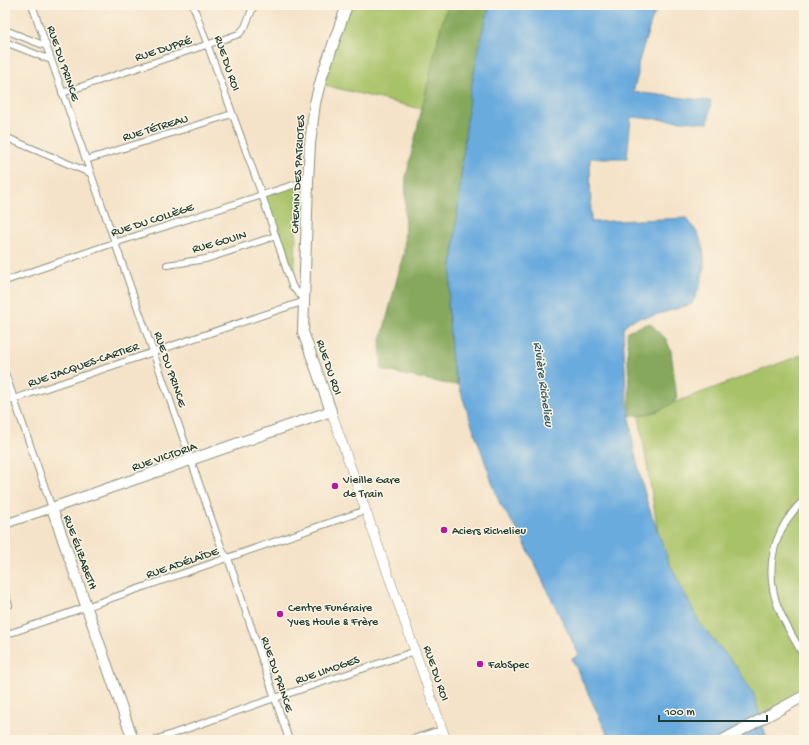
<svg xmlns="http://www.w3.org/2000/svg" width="809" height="745" viewBox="0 0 809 745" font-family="'Gochi Hand',sans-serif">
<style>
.green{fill:#a8c268;stroke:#64804e}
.forest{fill:#86a85c;stroke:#527248}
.water{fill:#6aabde;stroke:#447489}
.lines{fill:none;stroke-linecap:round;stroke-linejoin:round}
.minor-casing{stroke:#8a907e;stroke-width:8}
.tertiary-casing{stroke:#8a907e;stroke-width:10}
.secondary-casing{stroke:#8a907e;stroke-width:10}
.primary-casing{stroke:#8a907e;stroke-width:12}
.minor{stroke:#fff;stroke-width:6}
.tertiary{stroke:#fff;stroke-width:8}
.secondary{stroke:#fff;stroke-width:9}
.primary{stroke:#fff;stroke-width:10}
.poi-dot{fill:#b5179e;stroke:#fcf5e5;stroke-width:1.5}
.labels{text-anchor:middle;stroke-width:3;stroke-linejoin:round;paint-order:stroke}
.street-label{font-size:12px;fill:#1f3d34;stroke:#fcf5e5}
.poi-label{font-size:12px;fill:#1f3d34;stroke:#fcf5e5;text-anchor:start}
.water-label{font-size:13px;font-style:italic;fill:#365e67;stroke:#fcf5e5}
</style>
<rect width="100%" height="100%" fill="#fcf5e5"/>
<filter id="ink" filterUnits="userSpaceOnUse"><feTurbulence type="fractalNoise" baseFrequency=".025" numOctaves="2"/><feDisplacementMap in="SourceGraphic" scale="8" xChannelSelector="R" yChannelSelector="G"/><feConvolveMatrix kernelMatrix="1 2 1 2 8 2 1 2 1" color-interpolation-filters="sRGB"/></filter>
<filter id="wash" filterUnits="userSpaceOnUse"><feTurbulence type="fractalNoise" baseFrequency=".012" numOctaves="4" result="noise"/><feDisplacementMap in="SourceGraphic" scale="16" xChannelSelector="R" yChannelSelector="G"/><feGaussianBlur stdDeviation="0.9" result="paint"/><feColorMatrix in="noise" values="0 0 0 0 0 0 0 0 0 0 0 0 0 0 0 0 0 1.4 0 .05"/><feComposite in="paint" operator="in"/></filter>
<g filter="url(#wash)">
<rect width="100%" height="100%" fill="#f5e3c9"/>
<path class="green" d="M 348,5 L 487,5 L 462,119 L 320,84 Z
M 298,185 L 294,284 L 263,196 Z
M 804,354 L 804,694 L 751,719 L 663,562 L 639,416 Z"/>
<path class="forest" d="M 448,5 L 490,5 L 482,33 L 469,99 L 448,306 L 452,363 L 458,385 L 442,383 L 382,370 L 380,344 L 404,252 L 406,177 L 441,26 Z
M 650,323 L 666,339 L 671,351 L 677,399 C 664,412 647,415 630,416 L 627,331 Z"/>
<path class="water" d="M 490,5 L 659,5 L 652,19 L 638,64 L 638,74 L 633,92 L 711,101 L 708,123 L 631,117 L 627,158 L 590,158 L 591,222 L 687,218 C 691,225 698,232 700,239 C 709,261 702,284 692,304 L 652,316 L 638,318 L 628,322 L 623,329 L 626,390 L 634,451 L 647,502 L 669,562 L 700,624 L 735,665 L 753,692 L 767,740 L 610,740 L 572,659 L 579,655 L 520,534 L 500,504 L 466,408 L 452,363 L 448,306 L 469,99 L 482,33 Z"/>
</g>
<g filter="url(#ink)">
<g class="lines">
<g class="minor-casing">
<path id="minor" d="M 32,5 L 223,552 L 228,558 L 289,740
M 5,30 L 46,46
M 5,42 L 51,60
M 62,93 L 239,34 L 245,27 L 254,5
M 5,137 L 90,173
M 86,160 L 232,114
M 167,265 L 206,259 L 276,236
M 5,281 L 105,246 L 293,185 L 308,182
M 5,373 L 52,508
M 5,402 L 305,301 L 292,286 L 262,195 L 193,5
M 804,500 C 779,523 767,555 773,589 C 777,613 793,636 804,657
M 5,594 L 9,605
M 5,635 L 366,510
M 155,740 L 266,701 L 416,651
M 410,740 L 434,732 L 443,731"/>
</g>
<g class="tertiary-casing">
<path id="tertiary" d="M 5,524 L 52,508"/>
</g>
<g class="secondary-casing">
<path id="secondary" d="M 331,411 L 446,740"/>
</g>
<g class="primary-casing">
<path id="primary" d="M 133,740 L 52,508 L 331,411 L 303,332 L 308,182 L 310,144 L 315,103 L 322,76 L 347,5
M 723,740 L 804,696"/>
</g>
<use href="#minor" class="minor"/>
<use href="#tertiary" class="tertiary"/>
<use href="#secondary" class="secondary"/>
<use href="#primary" class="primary"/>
</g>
</g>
<g class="poi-dot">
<circle cx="335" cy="486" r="4"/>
<circle cx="444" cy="530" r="4"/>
<circle cx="280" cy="614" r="4"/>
<circle cx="480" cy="664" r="4"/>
</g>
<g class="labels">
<g class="street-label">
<text transform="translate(163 48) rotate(-18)" y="4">RUE DUPRÉ</text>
<text transform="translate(64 63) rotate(71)" y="4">RUE DU PRINCE</text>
<text transform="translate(228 63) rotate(71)" y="4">RUE DU ROI</text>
<text transform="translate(155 127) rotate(-17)" y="4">RUE TÉTREAU</text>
<text transform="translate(297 174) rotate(-87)" y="4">CHEMIN DES PATRIOTES</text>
<text transform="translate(152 219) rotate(-18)" y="4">RUE DU COLLÈGE</text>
<text transform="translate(219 241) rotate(-16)" y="4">RUE GOUIN</text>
<text transform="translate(83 364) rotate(-19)" y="4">RUE JACQUES-CARTIER</text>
<text transform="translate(330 367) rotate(71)" y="4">RUE DU ROI</text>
<text transform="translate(171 369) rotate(71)" y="4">RUE DU PRINCE</text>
<text transform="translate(164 456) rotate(-19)" y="4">RUE VICTORIA</text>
<text transform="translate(81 552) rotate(70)" y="4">RUE ÉLIZABETH</text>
<text transform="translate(182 562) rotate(-19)" y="4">RUE ADÉLAÏDE</text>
<text transform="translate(327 669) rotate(-19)" y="4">RUE LIMOGES</text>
<text transform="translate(437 673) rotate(71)" y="4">RUE DU ROI</text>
<text transform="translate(278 674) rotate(71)" y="4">RUE DU PRINCE</text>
</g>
<g class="poi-label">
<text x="343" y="483">Vieille Gare<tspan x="343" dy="14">de Train</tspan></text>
<text x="452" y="534">Aciers Richelieu</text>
<text x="288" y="611">Centre Funéraire<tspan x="288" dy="14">Yves Houle &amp; Frère</tspan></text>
<text x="488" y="668">FabSpec</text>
</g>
<g class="water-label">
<text transform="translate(545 384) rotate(82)" y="5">Rivière Richelieu</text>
</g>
</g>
<rect width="809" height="745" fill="none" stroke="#fcf5e5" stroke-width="20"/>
<path d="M659 715v6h108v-6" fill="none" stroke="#1f3d34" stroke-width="2"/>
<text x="665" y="715" font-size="12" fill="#1f3d34" stroke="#fcf5e5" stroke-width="3" paint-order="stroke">100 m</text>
</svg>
